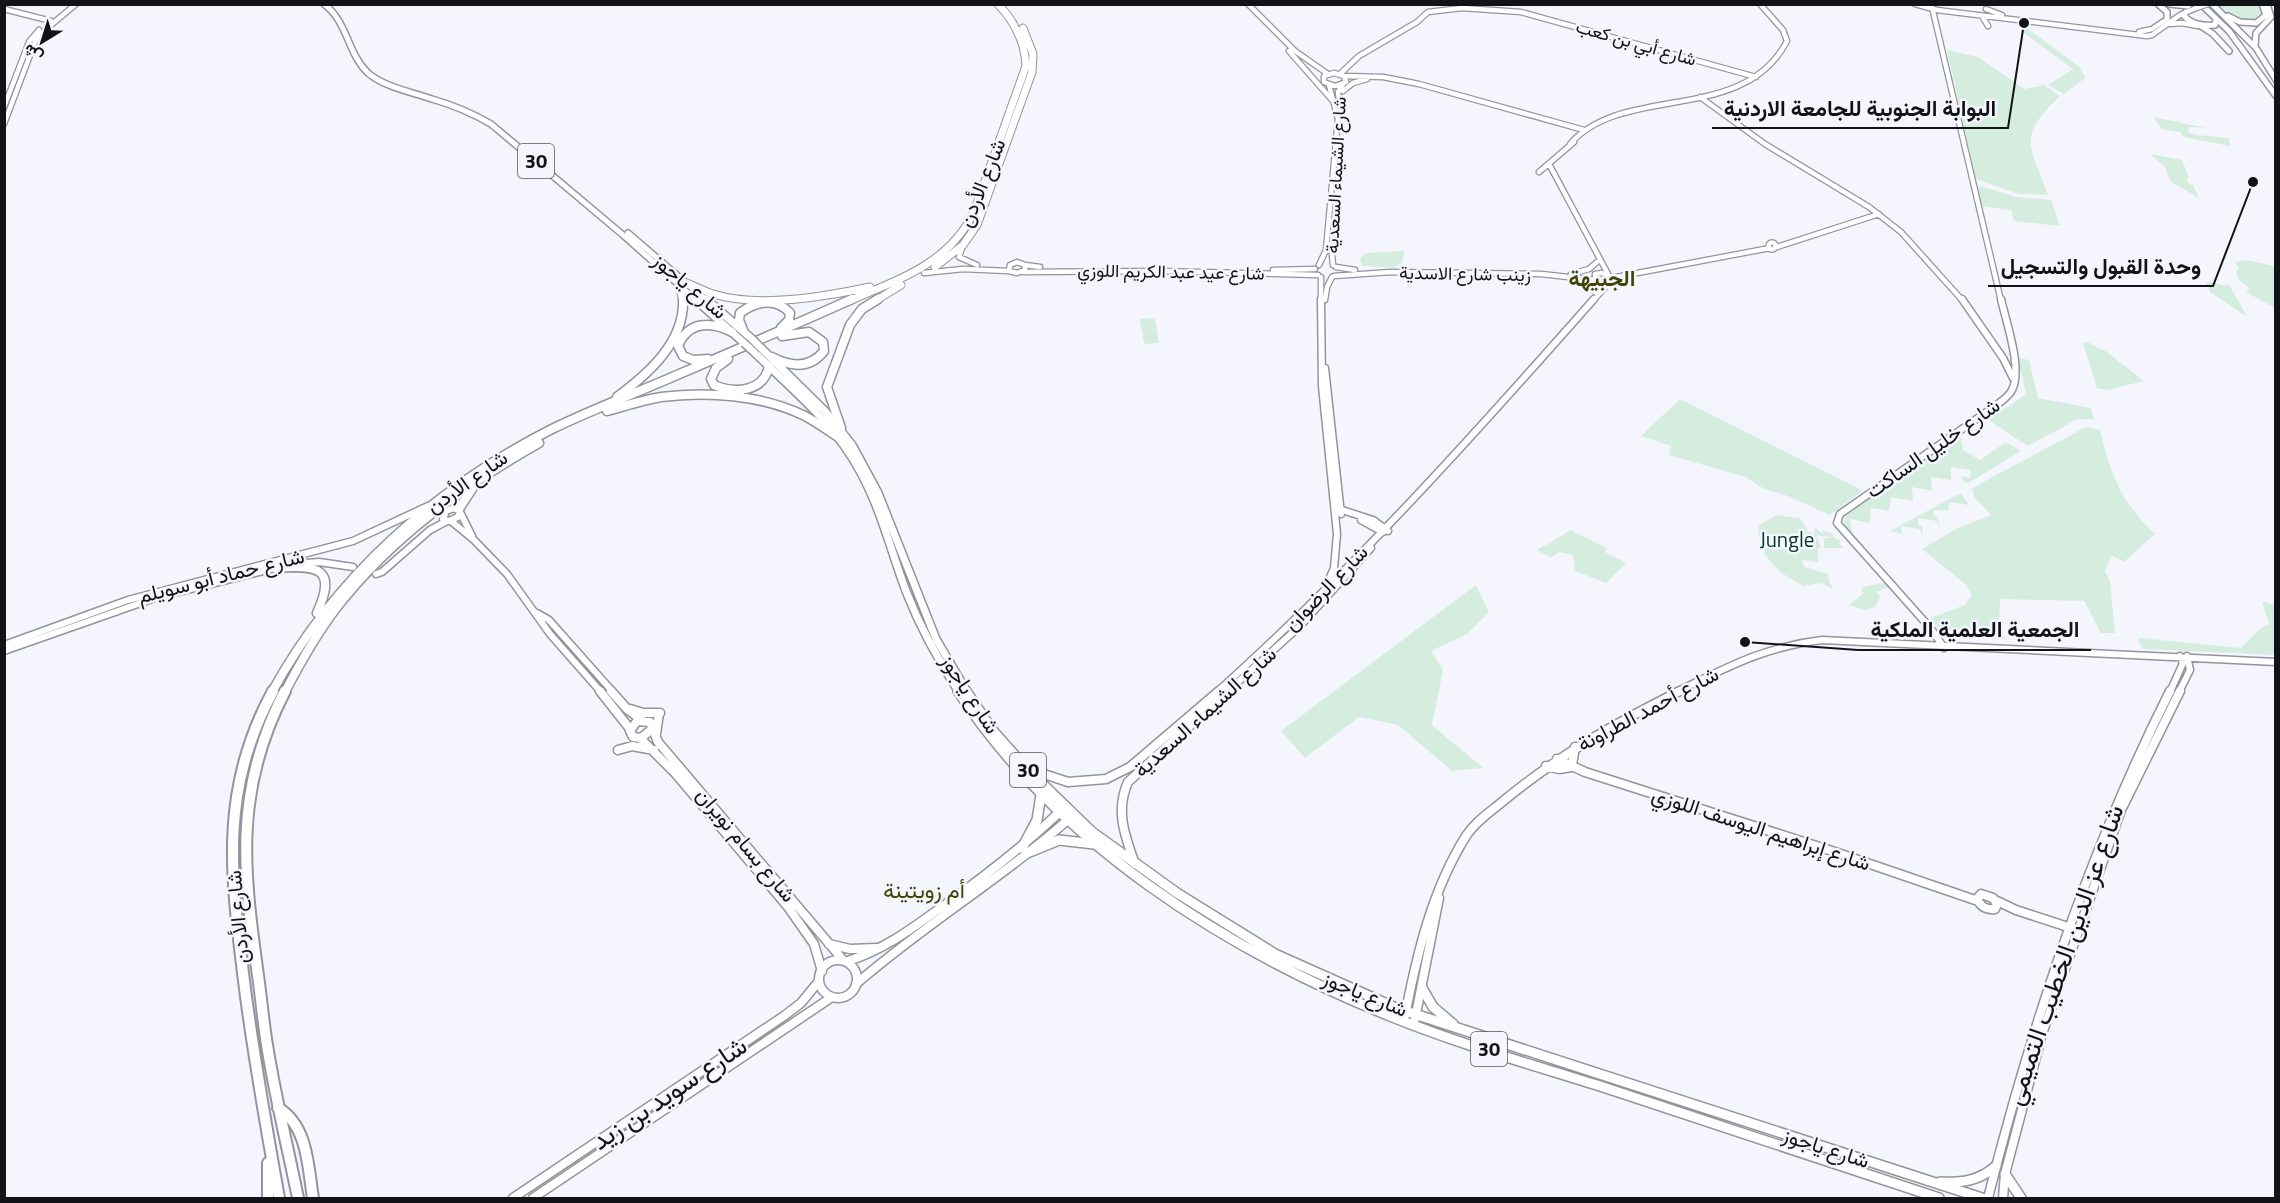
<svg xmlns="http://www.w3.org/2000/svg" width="2280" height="1203" viewBox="0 0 2280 1203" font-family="'Titillium Web',Vazirmatn,sans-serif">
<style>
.green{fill:#d5edde}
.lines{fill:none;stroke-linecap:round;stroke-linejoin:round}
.secondary-far2-casing{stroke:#92949e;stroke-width:7}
.secondary-far1-casing{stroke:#92949e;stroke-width:9}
.secondary-casing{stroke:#92949e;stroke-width:11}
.primary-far2-casing{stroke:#92949e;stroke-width:8}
.primary-far1-casing{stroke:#92949e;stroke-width:10}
.primary-casing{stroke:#92949e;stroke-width:12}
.highway-far2-casing{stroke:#92949e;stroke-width:9}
.highway-far1-casing{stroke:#92949e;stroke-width:11}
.highway-casing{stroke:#92949e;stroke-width:14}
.secondary-far2{stroke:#fff;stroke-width:4.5}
.secondary-far1{stroke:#fff;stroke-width:6}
.secondary{stroke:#fff;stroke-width:8}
.primary-far2{stroke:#fff;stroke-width:5}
.primary-far1{stroke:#fff;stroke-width:7}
.primary{stroke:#fff;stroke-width:9}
.highway-far2{stroke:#fff;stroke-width:7}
.highway-far1{stroke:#fff;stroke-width:8}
.highway{stroke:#fff;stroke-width:10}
.secondary-bridge-casing{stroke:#92949e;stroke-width:7;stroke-linecap:butt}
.primary-bridge-casing{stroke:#92949e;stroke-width:10;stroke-linecap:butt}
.secondary-bridge{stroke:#fff;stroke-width:4.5}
.primary-bridge{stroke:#fff;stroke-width:7}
.labels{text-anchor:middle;stroke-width:5;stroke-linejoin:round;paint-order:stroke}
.far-street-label{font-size:18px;fill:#121317;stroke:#f5f6fd}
.shield{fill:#f5f6fd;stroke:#56575c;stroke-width:1.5}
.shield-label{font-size:20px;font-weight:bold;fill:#121317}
.street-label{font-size:21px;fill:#121317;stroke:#f5f6fd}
.park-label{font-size:21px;fill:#033721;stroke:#f5f6fd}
.far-district-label{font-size:22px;font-weight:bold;fill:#404404;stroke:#f5f6fd}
.neighbourhood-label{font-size:22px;fill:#404404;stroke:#f5f6fd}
.near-street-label{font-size:26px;fill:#121317;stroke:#f5f6fd}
.leader{fill:none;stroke:#121317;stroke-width:2}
.callout-dot{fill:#121317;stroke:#f5f6fd;stroke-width:2}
.callout-label{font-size:22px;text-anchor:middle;font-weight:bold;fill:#121317;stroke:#f5f6fd;stroke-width:5;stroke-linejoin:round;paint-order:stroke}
</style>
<rect width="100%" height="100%" fill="#f5f6fd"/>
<path class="green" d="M 2216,5 L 2259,5 L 2263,14 L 2255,22 L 2231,18 Z
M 2028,29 L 2081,68 L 2085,78 L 2064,94 L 2048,85 L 2073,69 L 2021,31 Z
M 1947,50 L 1978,57 L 2024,89 L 2044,85 L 2060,96 C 2016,138 2030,144 2048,195 L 2018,194 L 1976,179 Z
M 2154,117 L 2206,128 L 2189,127 L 2188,132 L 2197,135 L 2229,138 L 2230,146 L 2183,137 L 2180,132 L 2161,129 Z
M 2150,154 L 2182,160 L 2189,178 L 2186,178 L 2189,184 L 2193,185 L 2199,198 L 2171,182 L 2165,167 Z
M 1980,186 L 2016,197 L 2051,200 L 2060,226 L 2014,221 L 2011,210 L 1982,206 L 1978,187 Z
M 1404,251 L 1403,262 L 1394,268 L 1362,266 L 1360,258 L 1367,253 Z
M 2246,260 L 2275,266 L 2275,308 L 2246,292 L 2250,289 L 2239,280 L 2236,272 L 2239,267 L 2234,262 Z
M 2206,282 L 2230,286 L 2247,317 L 2210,292 Z
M 1155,318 L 1159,343 L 1144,344 L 1140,319 Z
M 2087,342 L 2107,352 L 2144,381 L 2107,390 L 2097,388 L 2083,343 Z
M 2018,358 L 2029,360 L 2038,398 L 2091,408 L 2094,419 L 2078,419 L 2028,446 L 1988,420 L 2026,394 Z
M 1680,399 L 1858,488 L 1862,491 L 1830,515 L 1788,496 L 1764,489 L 1746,477 L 1669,455 L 1671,446 L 1641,436 Z
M 2086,427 L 2100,430 C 2111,475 2121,502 2155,534 L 2124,562 L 2112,556 L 2105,571 L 2110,581 L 2115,633 L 2101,633 L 2084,601 L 2000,599 L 1999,626 L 2005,639 L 1946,638 L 1930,618 L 1965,605 L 1972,595 L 1965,584 L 1922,549 L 1958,528 L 1991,515 L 1974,497 L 1972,488 Z
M 1958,437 L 1961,438 L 1963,450 L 1980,460 L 2006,442 L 2021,451 L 1968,483 L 1963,482 L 1962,476 L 1971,478 L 1970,470 L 1951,467 L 1951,480 L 1931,477 L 1932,491 L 1912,487 L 1913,501 L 1891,497 L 1889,511 L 1871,508 L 1870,523 L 1850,519 L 1853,535 C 1846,529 1843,525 1845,516 Z
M 1961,493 L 1969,505 L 1949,502 L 1948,510 L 1933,510 L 1934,516 L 1938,517 L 1940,531 L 1937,521 L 1918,518 L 1918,525 L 1922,526 L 1923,539 L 1920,529 L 1901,526 L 1902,534 L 1890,531 Z
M 1777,515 L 1800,518 L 1808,531 L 1815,535 L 1814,527 L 1823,534 L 1823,530 L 1834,535 L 1833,537 L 1842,541 L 1839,543 L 1843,548 L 1824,548 L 1824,539 L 1833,537 L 1816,536 L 1821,547 L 1818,548 L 1818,562 L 1802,560 L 1804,567 L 1828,574 L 1829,582 L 1834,589 L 1820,583 L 1803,586 L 1780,572 L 1765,555 C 1765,542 1756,539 1759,525 Z
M 1571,530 L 1607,548 L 1605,552 L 1626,563 L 1606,583 L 1575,571 L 1573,555 L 1559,552 L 1551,558 L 1537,550 Z
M 1884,583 L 1889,587 L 1876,592 L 1880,597 L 1875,607 L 1865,610 L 1849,605 L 1864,593 L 1861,590 L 1863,587 Z
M 1476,585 L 1489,612 L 1467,634 L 1431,651 L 1443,670 L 1432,725 L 1483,768 L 1452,771 L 1398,725 L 1359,717 L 1305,758 L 1281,731 Z
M 2262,601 L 2275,605 L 2275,655 L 2143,649 L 2138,640 L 2140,638 L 2241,648 L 2260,629 L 2269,624 Z"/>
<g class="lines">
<g class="secondary-far2-casing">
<path id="secondary-far2" d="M 1248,4 L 1295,51 L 1328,74
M 1915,4 L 1937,10 L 2147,36 L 2152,35 L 2180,15 L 2196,8
M 1932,7 L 2001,301
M 4,9 L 51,21
M 1986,9 L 2002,15
M 1982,16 L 1988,26
M 2170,24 L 2182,23 L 2198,26
M 2139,32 L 2152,29 L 2164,21
M 1289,51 L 1333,101
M 1334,73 L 1344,76 L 1346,82 L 1335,86 L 1324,82 L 1324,76 Z
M 1340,74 L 1359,56 L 1417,22 L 1428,12 L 1462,8 L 1521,12 L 1756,77
M 1344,76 L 1383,77 L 1419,84 L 1584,130
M 1343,91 L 1353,83 L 1367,79
M 1700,97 L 1765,144 L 1869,207 L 1901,232 L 1963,301
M 4,107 L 29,42 L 39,30
M 1341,117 L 1338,92 L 1343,84
M 4,124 L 35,42 L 45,30 L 76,4
M 1570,144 C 1623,83 1744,125 1787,41 L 1783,30 L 1760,4
M 1549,164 L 1608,274
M 1539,172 L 1574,142
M1768.5 246a3.5 3.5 0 1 1 7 0a3.5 3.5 0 1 1-7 0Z
M 1331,244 L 1333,265
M 963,245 L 959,257 L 977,265
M 1777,247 L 1879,214
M 1017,262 L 1025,265 L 1025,270 L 1017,273 L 1009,271 L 1010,265 Z
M 1025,265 L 1040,267
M 1319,265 L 1326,250 L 1338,119 L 1329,85
M 1336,267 L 1355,270
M 1273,270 L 1315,269
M 1023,272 L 1159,271 L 1318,275
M 924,273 L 963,269 L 1009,271
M 1602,273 L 1610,276 L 1611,281 L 1605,283 L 1595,280 L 1595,274 Z
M 1571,274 L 1589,269 L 1597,262
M 1334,276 L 1391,272 L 1541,274 L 1595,280
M 1321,277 L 1321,301
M 1611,278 L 1770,248
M 1578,279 L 1588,284 L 1595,292
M 1325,300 L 1327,287 L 1332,277
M 1593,301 L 1609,283"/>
</g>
<g class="secondary-far1-casing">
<path id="secondary-far1" d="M 1321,299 L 1322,386 L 1337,534 L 1334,568 L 1326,586
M 1962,299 L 2003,358 L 2013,378
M 1325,368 L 1341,514
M 454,508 L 460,511 L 458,517 L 449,521 L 443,519 L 446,511 Z
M 1339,509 L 1373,520 L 1388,531
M 460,512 L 472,536
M 1361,520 L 1383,532
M 451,521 L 474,540 L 507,574 L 550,634 L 601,692
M 293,564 L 319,562 L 353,567
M 376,574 L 382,572 L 430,530 L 447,521
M 537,613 L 549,620 L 613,692
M 4,645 L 128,600 L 353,541 L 428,506
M 1944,648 L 1932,630 L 1837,523 L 1840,514 L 1998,404 C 2003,400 2009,396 2012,390 C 2023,369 2006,322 2001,299
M 4,651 L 155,598 L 279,567
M 1217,692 C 1352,571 1474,435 1594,299
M 1227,692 L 1300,626 L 1371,548
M 1676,692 C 1728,667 1763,647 1822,640 L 2276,662
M 2170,692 L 2183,663 L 2180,656
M 2179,692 L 2190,670 L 2187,656"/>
</g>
<g class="secondary-casing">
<path id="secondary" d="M 600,691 L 630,729
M 611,691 L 627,709 L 642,720
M 630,709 L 643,713 L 660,713
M 652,729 L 641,738 L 633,737 L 630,731 L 637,721 L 650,722 L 658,742 L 843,960
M 656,734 L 659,713
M 640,738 L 675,773 L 788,907 L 814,944 L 822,971
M 618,750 L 632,746 L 654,750
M 1557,759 L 1585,772 L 1832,851 L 1978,901
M 1572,765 L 1575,747
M 1546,766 L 1559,769 L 1571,767
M 1026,768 L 1068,782 L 1106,779 L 1130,767 L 1219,691
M 1135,864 C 1125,836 1115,811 1128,782 L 1228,691
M 1981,894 L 1993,898 L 1997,904 L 1995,909 C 1986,910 1981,907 1977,899 Z
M 1995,900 L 2016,910 L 2068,927
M 829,944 L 850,949 L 877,948
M819 979a19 19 0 1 1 38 0a19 19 0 1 1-38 0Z
M 848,961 C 883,950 910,930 939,909 C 983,878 1025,845 1064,808
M 856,984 C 924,925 1002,878 1070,818
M 1405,1016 C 1417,954 1432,890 1466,836 C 1475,822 1490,812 1502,802 C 1559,755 1614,724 1680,691
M 1415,1019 L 1439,898
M 513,1198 L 784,1016 L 801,1003 L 819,981
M 533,1198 L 832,997
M 1988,1198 C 2032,1023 2089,852 2170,691
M 2003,1198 L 2005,1174 L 2042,1034 L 2121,810 L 2180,691"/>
</g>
<g class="primary-far2-casing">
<path id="primary-far2" d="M 324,4 C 348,22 347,53 368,73 C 384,87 412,92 432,99 C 453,105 472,113 491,124 L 623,235 L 697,301
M 2158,4 L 2167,12 L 2167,19
M 2169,4 L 2188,6
M 2201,4 L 2229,31 L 2276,96
M 2212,4 L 2256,48 L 2276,80
M 2186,12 L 2184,16 C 2193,25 2203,26 2215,25 L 2216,19
M 2228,16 L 2240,22 L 2256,23 L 2266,15 L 2262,4
M 2201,26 L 2213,34 L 2229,51
M 2255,46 L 2256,33 L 2271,17 L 2267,4
M 628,233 L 707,301"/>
</g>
<g class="primary-far1-casing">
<path id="primary-far1" d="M 695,299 L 744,343
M 706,299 L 752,339
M 762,349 L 825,411 L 852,445 L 878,493 L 936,639 L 967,692
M 754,352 C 792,389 835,424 860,471 C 881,509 891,551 906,591 C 920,627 938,660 959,692"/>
</g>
<g class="primary-casing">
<path id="primary" d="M 958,691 C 1060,845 1222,948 1390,1016 C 1459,1044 1530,1064 1600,1086 C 1713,1123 1826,1160 1939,1198
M 966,691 L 993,731 L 1026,768 L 1092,832 L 1177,893 L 1275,954 L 1396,1008 L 1982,1198
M 1022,848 L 1037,820 L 1041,795
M 1027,853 L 1059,840 L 1094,844
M 1422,988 L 1433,1007 L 1453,1024
M 2005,1174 L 2021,1198
M 1940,1182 C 1962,1183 1979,1181 1996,1166"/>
</g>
<g class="highway-far2-casing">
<path id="highway-far2" d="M 935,267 L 963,245 L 977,225 L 1032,72 L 1033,54 L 1023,28
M 687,283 C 696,287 704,291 713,294 C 759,308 823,297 870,287
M 679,285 L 683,301
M 849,301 C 899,279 949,264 974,212 L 1026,66 C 1025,41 1015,22 998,4
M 875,301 L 901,285"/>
</g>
<g class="highway-far1-casing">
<path id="highway-far1" d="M 743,330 L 739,320 L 740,313 C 756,301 776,297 790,313 L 789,320 L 781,328
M 772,357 C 791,367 810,369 824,351 L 823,342 L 809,332 L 782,336
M 708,359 L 693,360 L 683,356 L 678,346 C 688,321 711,321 732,332
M 728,359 L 716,368 L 711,379 L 714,385 C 735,394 764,392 769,366
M 617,397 C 648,374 685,342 683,299
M 607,411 C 625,406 643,400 661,397 C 707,391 761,395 803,415 C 815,421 826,429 838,437
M 841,428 L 827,387 L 850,325 L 862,309 L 878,299
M 459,509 L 472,489
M 275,568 C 317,565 338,567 317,613
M 272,692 C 335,577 435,488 552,429 C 593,409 636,393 677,375 C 736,350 794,325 852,299
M 285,692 C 300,663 317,633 337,607 C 392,537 463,486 539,443"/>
</g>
<g class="highway-casing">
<path id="highway" d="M 273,691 C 219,790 231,875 244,981 C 253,1054 266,1126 279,1198
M 285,691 C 232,793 244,874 259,983 C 262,1006 264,1029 268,1051 C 276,1100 288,1149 298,1198
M 278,1108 C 308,1125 308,1168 313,1198
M 268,1163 L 268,1198"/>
</g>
<use href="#secondary-far2" class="secondary-far2"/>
<use href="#secondary-far1" class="secondary-far1"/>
<use href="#secondary" class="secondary"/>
<use href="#primary-far2" class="primary-far2"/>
<use href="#primary-far1" class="primary-far1"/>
<use href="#primary" class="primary"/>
<use href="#highway-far2" class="highway-far2"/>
<use href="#highway-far1" class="highway-far1"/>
<use href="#highway" class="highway"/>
<g class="secondary-bridge-casing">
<path id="secondary-bridge" d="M 2196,8 L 2208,4"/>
</g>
<g class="primary-bridge-casing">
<path id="primary-bridge" d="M 752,339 L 762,349
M 744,343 L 754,352"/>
</g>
<use href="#secondary-bridge" class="secondary-bridge"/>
<use href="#primary-bridge" class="primary-bridge"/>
</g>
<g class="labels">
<g class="far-street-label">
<text transform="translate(1636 43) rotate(16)" y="6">شارع أبي بن كعب</text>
<text transform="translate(1336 175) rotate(-87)" y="6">شارع الشيماء السعدية</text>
<text transform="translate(1171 272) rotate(1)" y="6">شارع عيد عبد الكريم اللوزي</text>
<text transform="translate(1465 274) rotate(1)" y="6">زينب شارع الاسدية</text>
</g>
<g class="shield">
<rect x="518" y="144" width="36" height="34" rx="4.5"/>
<rect x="1010" y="753" width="36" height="34" rx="4.5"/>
<rect x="1471" y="1032" width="36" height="34" rx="4.5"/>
</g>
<g class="shield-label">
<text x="536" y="168">30</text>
<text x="1028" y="777">30</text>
<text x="1489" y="1056">30</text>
</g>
<g class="street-label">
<text transform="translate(982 183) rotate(-68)" y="7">شارع الأردن</text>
<text transform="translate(690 286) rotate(40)" y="7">شارع ياجوز</text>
<text transform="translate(1933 448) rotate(-35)" y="7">شارع خليل الساكت</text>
<text transform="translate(467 482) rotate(-35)" y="7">شارع الأردن</text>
<text transform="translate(221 576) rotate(-14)" y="7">شارع حماد أبو سويلم</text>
<text transform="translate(1326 588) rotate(-46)" y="7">شارع الرضوان</text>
<text transform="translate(970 694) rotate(57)" y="7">شارع ياجوز</text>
<text transform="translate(1648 709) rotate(-28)" y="7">شارع أحمد الطراونة</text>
<text transform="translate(1205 712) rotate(-42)" y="7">شارع الشيماء السعدية</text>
<text transform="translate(1761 829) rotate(18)" y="7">شارع إبراهيم اليوسف اللوزي</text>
<text transform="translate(746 845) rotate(50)" y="7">شارع بسام نويران</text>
<text transform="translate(238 917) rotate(-95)" y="7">شارع الأردن</text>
<text transform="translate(1365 994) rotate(22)" y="7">شارع ياجوز</text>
<text transform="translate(1826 1148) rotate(18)" y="7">شارع ياجوز</text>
</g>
<g class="park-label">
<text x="1787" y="547">Jungle</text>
</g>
<g class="far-district-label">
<text x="1602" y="286">الجبيهة</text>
</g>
<g class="neighbourhood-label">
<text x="924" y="898">أم زويتينة</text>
</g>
<g class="near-street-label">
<text transform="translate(2064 955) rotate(-71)" y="9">شارع عز الدين الخطيب التميمي</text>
<text transform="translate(669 1093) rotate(-34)" y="9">شارع سويد بن زيد</text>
</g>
</g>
<path class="leader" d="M2024 23L2008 128H1712M2253 182L2213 286H1988M1745 642L1858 650H2091"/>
<g class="callout-dot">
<circle cx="2024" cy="23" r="6"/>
<circle cx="2253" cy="182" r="6"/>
<circle cx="1745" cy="642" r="6"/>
</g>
<g class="callout-label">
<text x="1860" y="116">البوابة الجنوبية للجامعة الاردنية</text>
<text x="2101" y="274">وحدة القبول والتسجيل</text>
<text x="1975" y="637">الجمعية العلمية الملكية</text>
</g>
<rect width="2280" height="1203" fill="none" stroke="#121317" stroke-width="12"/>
<g transform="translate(42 42) rotate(218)" stroke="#f5f6fd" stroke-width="4.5" paint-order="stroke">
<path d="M0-4.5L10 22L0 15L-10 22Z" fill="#121317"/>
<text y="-9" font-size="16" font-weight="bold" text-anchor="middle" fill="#121317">ش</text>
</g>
</svg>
